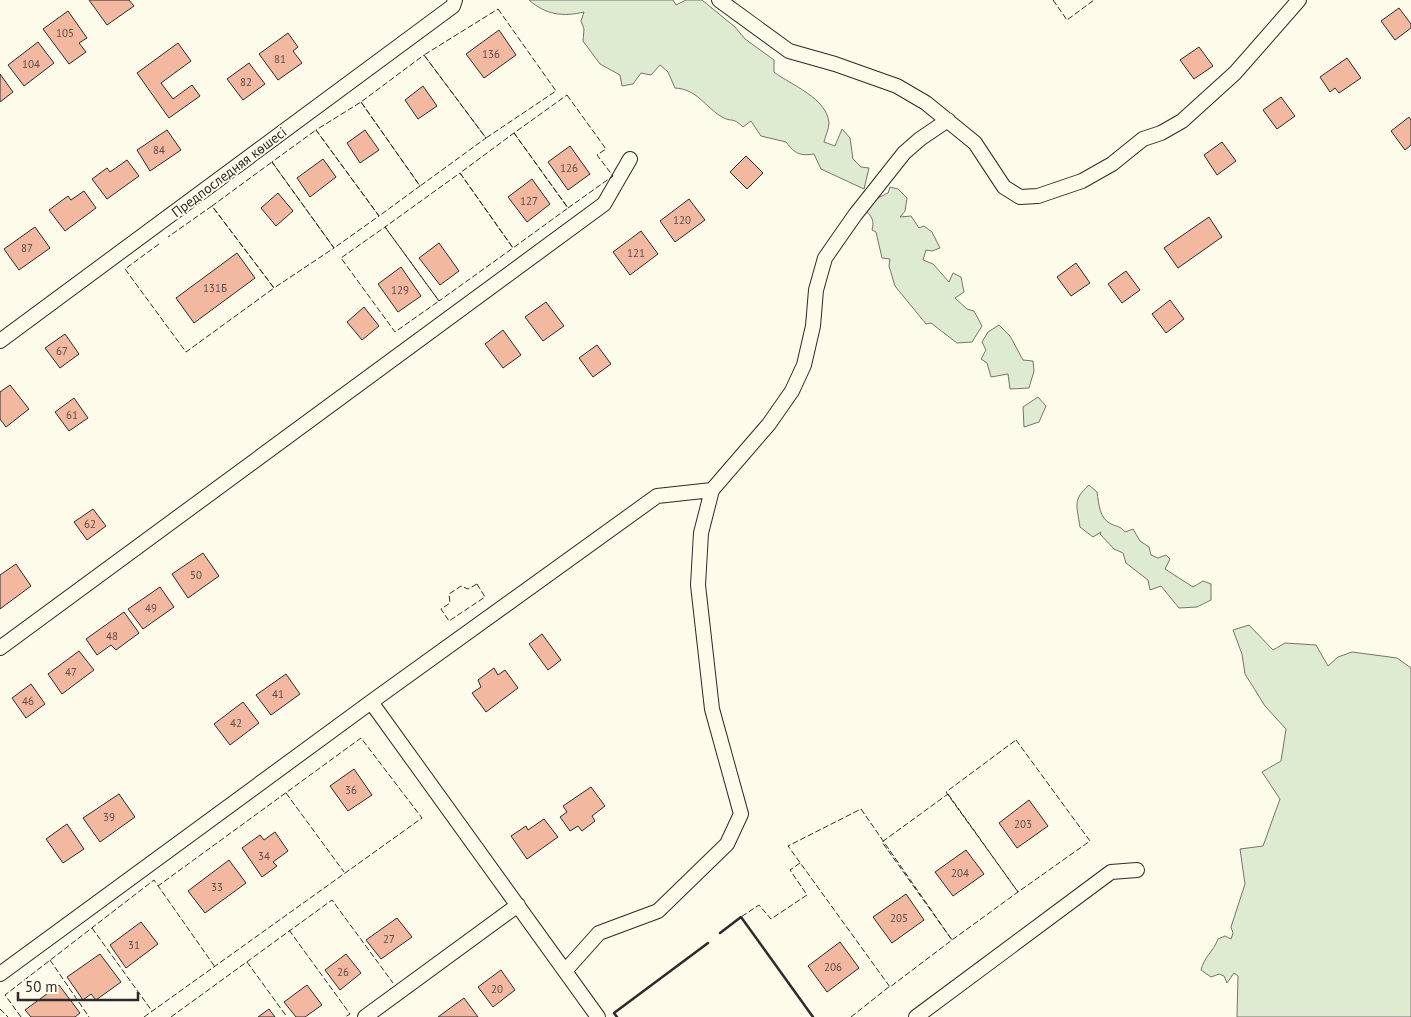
<svg xmlns="http://www.w3.org/2000/svg" width="1411" height="1017" viewBox="0 0 1411 1017" font-family="'PT Sans',sans-serif">
<style>
.green{fill:#deebd1;stroke:#74746e}
.building{fill:#f2b8a0;stroke:#2b2b2b}
.lines{fill:none;stroke-linecap:round;stroke-linejoin:round}
.street-casing{stroke:#2b2b2b;stroke-width:16}
.street{stroke:#fdfbea;stroke-width:14}
.fence{stroke:#2b2b2b;stroke-width:1;stroke-dasharray:6 2.5;stroke-linecap:butt}
.wall{stroke:#2b2b2b;stroke-width:2.5}
.labels{text-anchor:middle;stroke-width:4;stroke-linejoin:round;paint-order:stroke}
.number-label{font-size:11px;fill:#5d4e48}
.street-label{font-size:14px;fill:#2b2b2b;stroke:#fdfbea}
</style>
<rect width="100%" height="100%" fill="#fdfbea"/>
<path class="green" d="M 529,0 L 673,0 L 676,5 L 686,0 L 702,0 L 735,27 L 745,39 L 774,60 L 774,72 C 791,85 827,98 829,123 C 829,129 825,137 824,142 L 835,146 L 842,129 L 850,138 L 853,159 L 861,167 L 869,168 L 864,189 L 821,169 L 814,154 C 800,156 795,154 786,142 L 761,136 L 751,121 L 743,127 C 732,116 732,123 722,117 C 705,107 697,89 675,88 L 668,72 L 660,65 L 651,75 L 641,73 L 633,84 L 622,86 L 620,75 L 600,64 L 583,41 L 584,29 L 581,21 L 584,12 C 563,17 546,15 529,0 Z
M 890,187 L 898,189 L 907,198 L 905,211 L 900,217 L 911,216 L 919,228 L 924,226 L 932,232 L 940,248 L 932,251 L 926,250 L 923,260 L 933,264 L 949,282 L 953,273 L 961,277 L 964,292 L 955,298 L 967,309 L 974,311 L 982,326 L 972,342 L 957,343 L 931,323 L 926,324 L 895,286 L 889,266 L 890,259 L 882,258 L 876,232 L 872,230 C 874,222 873,218 867,212 L 868,203 L 888,193 Z
M 999,325 L 1010,336 L 1023,360 L 1033,361 L 1034,371 L 1029,388 L 1010,389 L 1008,374 L 991,377 L 987,363 L 981,359 L 986,350 L 982,342 L 988,332 Z
M 1038,397 L 1046,406 L 1039,422 L 1024,427 L 1023,407 Z
M 1089,485 L 1097,492 C 1099,504 1099,518 1111,524 C 1118,527 1120,526 1125,532 L 1133,529 L 1140,541 L 1149,547 L 1151,555 L 1158,558 L 1166,555 L 1170,559 L 1165,569 L 1193,587 L 1203,581 L 1211,584 L 1211,600 L 1197,607 L 1179,608 L 1161,586 L 1150,590 L 1148,580 L 1126,563 L 1123,553 L 1114,549 L 1100,534 L 1101,532 L 1093,537 L 1080,527 C 1077,506 1072,500 1089,485 Z
M 1249,625 L 1273,650 L 1285,643 L 1316,645 L 1328,666 L 1338,657 L 1352,652 L 1397,658 L 1411,668 L 1411,1017 L 1237,1017 L 1238,976 L 1234,973 L 1227,983 L 1224,976 L 1219,974 L 1211,977 L 1201,970 C 1204,957 1213,952 1218,939 L 1225,936 L 1231,939 L 1233,933 L 1231,927 L 1245,884 L 1240,849 L 1263,846 L 1280,799 L 1262,772 L 1281,761 L 1286,729 L 1265,706 L 1245,674 L 1242,654 L 1233,630 Z"/>
<path class="building" d="M 89,0 L 129,0 L 134,6 L 107,25 Z
M 1399,8 L 1411,24 L 1411,28 L 1395,40 L 1381,21 Z
M 68,11 L 87,38 L 79,43 L 86,52 L 69,64 L 43,29 Z
M 499,30 L 516,55 L 484,78 L 466,54 Z
M 288,33 L 298,47 L 293,51 L 302,63 L 278,80 L 259,54 Z
M 38,42 L 54,63 L 24,86 L 8,65 Z
M 178,43 L 191,61 L 161,83 L 173,99 L 192,85 L 200,96 L 169,118 L 137,73 Z
M 1199,47 L 1213,66 L 1194,79 L 1180,60 Z
M 1347,58 L 1361,78 L 1339,93 L 1335,88 L 1330,92 L 1320,77 Z
M 249,63 L 265,84 L 243,100 L 227,79 Z
M 0,74 L 13,92 L 0,102 Z
M 423,86 L 437,106 L 418,119 L 405,100 Z
M 1281,97 L 1295,116 L 1277,129 L 1263,110 Z
M 1409,117 L 1411,120 L 1411,145 L 1405,150 L 1391,131 Z
M 167,130 L 181,150 L 150,171 L 137,150 Z
M 365,130 L 379,150 L 360,163 L 347,143 Z
M 1222,142 L 1236,161 L 1217,175 L 1204,155 Z
M 570,146 L 590,174 L 568,190 L 548,162 Z
M 746,156 L 763,173 L 747,189 L 730,172 Z
M 323,159 L 336,177 L 310,197 L 297,178 Z
M 127,160 L 139,176 L 107,199 L 92,179 L 107,168 L 110,172 Z
M 532,179 L 550,204 L 527,222 L 508,197 Z
M 84,191 L 96,208 L 65,231 L 49,210 L 68,196 L 71,200 Z
M 278,193 L 293,211 L 276,226 L 261,208 Z
M 689,199 L 705,220 L 675,242 L 660,221 Z
M 1209,217 L 1222,237 L 1178,268 L 1164,248 Z
M 35,227 L 50,248 L 19,270 L 4,249 Z
M 641,231 L 658,254 L 630,275 L 613,252 Z
M 439,243 L 459,271 L 440,285 L 419,258 Z
M 237,253 L 255,278 L 194,323 L 176,298 Z
M 1076,263 L 1090,283 L 1071,296 L 1057,277 Z
M 401,267 L 421,296 L 398,312 L 378,284 Z
M 1126,271 L 1140,290 L 1122,303 L 1108,284 Z
M 1170,300 L 1184,319 L 1166,333 L 1152,314 Z
M 546,302 L 564,326 L 543,341 L 525,317 Z
M 364,307 L 379,326 L 362,340 L 347,322 Z
M 503,330 L 521,355 L 503,368 L 485,344 Z
M 65,334 L 79,354 L 60,368 L 45,348 Z
M 597,345 L 611,364 L 593,377 L 579,358 Z
M 10,385 L 29,409 L 6,427 L 0,419 L 0,392 Z
M 74,398 L 88,418 L 69,431 L 55,412 Z
M 93,509 L 106,526 L 87,540 L 74,522 Z
M 203,553 L 219,576 L 188,598 L 172,574 Z
M 16,564 L 31,586 L 0,609 L 0,575 Z
M 160,587 L 174,607 L 143,629 L 128,609 Z
M 124,612 L 139,633 L 116,650 L 111,645 L 97,655 L 86,639 Z
M 542,634 L 561,660 L 548,670 L 529,644 Z
M 79,651 L 94,670 L 62,694 L 48,674 Z
M 494,668 L 498,675 L 505,670 L 518,688 L 486,712 L 472,693 L 481,687 L 478,680 Z
M 286,674 L 300,694 L 271,715 L 256,695 Z
M 31,684 L 45,704 L 26,718 L 12,698 Z
M 243,702 L 259,723 L 230,745 L 214,724 Z
M 354,769 L 372,795 L 348,811 L 330,786 Z
M 591,787 L 605,806 L 592,816 L 595,821 L 582,831 L 578,826 L 570,831 L 560,817 L 567,812 L 563,806 Z
M 119,794 L 135,817 L 100,842 L 83,818 Z
M 1029,800 L 1048,826 L 1017,848 L 999,823 Z
M 544,819 L 558,837 L 527,859 L 511,836 L 526,826 L 528,830 Z
M 67,824 L 84,849 L 63,863 L 46,839 Z
M 275,832 L 288,851 L 273,862 L 277,866 L 262,877 L 242,848 L 260,835 L 264,840 Z
M 966,850 L 984,874 L 953,896 L 935,872 Z
M 229,860 L 246,883 L 205,913 L 188,891 Z
M 906,894 L 924,920 L 892,943 L 873,917 Z
M 397,918 L 412,937 L 381,959 L 366,940 Z
M 141,922 L 158,944 L 126,968 L 110,945 Z
M 840,942 L 859,968 L 827,992 L 808,966 Z
M 100,954 L 121,982 L 96,1000 L 91,994 L 83,1000 L 67,977 Z
M 346,954 L 361,973 L 340,990 L 325,970 Z
M 501,970 L 515,990 L 493,1007 L 478,987 Z
M 59,985 L 80,1013 L 75,1017 L 31,1017 L 25,1010 Z
M 307,985 L 322,1005 L 305,1017 L 296,1017 L 284,1002 Z
M 464,998 L 478,1017 L 438,1017 Z
M 269,1009 L 275,1017 L 258,1017 Z"/>
<g class="lines">
<g class="street-casing">
<path id="street" d="M 719,0 L 789,51 L 835,64 L 897,86 L 926,103 L 975,143 L 1004,187 L 1020,197 L 1038,196 L 1082,181 L 1112,164 L 1143,139 L 1161,133 L 1182,121 L 1235,73 L 1299,0
M 0,341 L 453,6 L 455,0
M 0,648 L 604,204 L 630,159
M 371,702 L 598,1017
M 565,971 L 599,933 L 658,911 L 727,844 L 741,814 L 712,709 L 698,585 L 701,533 L 712,490 L 769,424 L 792,391 L 804,365 L 813,326 L 816,290 L 825,258 L 855,215 L 904,153 L 920,139 L 948,120
M 0,974 L 371,702 L 657,496 L 712,490
M 365,1017 L 518,905
M 916,1017 L 1111,872 L 1137,870"/>
</g>
<use href="#street" class="street"/>
<path class="fence" d="M 1053,0 L 1067,20 L 1094,0
M 498,9 L 556,91 L 486,138 L 424,55 Z
M 424,55 L 486,138 L 420,186 L 361,102 Z
M 567,95 L 606,149 L 597,155 L 613,176 L 568,208 L 514,133 Z
M 361,102 L 420,186 L 379,216 L 316,130 Z
M 316,130 L 379,216 L 334,248 L 272,162 Z
M 514,133 L 568,208 L 513,248 L 460,173 Z
M 272,162 L 334,248 L 274,288 L 212,206 Z
M 460,173 L 513,248 L 439,301 L 385,227 Z
M 385,227 L 439,301 L 395,332 L 341,258 Z
M 159,244 L 125,269 L 186,352 L 274,288 L 212,206 L 168,237
M 477,584 L 485,597 L 449,621 L 441,609 L 450,603 L 449,594 L 461,586 L 468,589 Z
M 1016,740 L 1090,841 L 1018,892 L 946,792 Z
M 286,793 L 344,872
M 948,794 L 1018,892 L 952,940 L 882,842 Z
M 861,809 L 952,940 L 890,987 L 788,846 Z
M 800,863 L 790,870 L 807,895 L 771,919 L 759,905 L 741,917 L 813,1017
M 92,928 L 152,1011
M 289,930 L 350,1014 L 345,1017
M 50,960 L 89,1017
M 247,962 L 287,1017
M 0,1009 L 8,1017
M 21,1017 L 5,995 L 154,880 L 215,967
M 144,1017 L 422,818 L 361,738 L 158,886
M 171,1017 L 332,900 L 393,983
M 851,1017 L 890,986"/>
<path class="wall" d="M 720,933 L 741,917 L 813,1017
M 617,1017 L 614,1013 L 708,943"/>
</g>
<g class="labels">
<g class="number-label">
<text x="65" y="37">105</text>
<text x="491" y="58">136</text>
<text x="280" y="63">81</text>
<text x="31" y="68">104</text>
<text x="246" y="86">82</text>
<text x="159" y="154">84</text>
<text x="569" y="172">126</text>
<text x="529" y="205">127</text>
<text x="682" y="224">120</text>
<text x="27" y="252">87</text>
<text x="636" y="257">121</text>
<text x="215" y="292">131Б</text>
<text x="400" y="294">129</text>
<text x="62" y="355">67</text>
<text x="72" y="419">61</text>
<text x="90" y="528">62</text>
<text x="196" y="579">50</text>
<text x="151" y="612">49</text>
<text x="112" y="640">48</text>
<text x="71" y="676">47</text>
<text x="278" y="698">41</text>
<text x="28" y="705">46</text>
<text x="236" y="727">42</text>
<text x="351" y="794">36</text>
<text x="109" y="821">39</text>
<text x="1023" y="828">203</text>
<text x="264" y="860">34</text>
<text x="960" y="877">204</text>
<text x="217" y="891">33</text>
<text x="899" y="922">205</text>
<text x="389" y="943">27</text>
<text x="134" y="949">31</text>
<text x="833" y="971">206</text>
<text x="343" y="976">26</text>
<text x="497" y="993">20</text>
</g>
<g class="street-label">
<text transform="translate(229 172) rotate(-37)" y="5">Предпоследняя көшесі</text>
</g>
</g>
<path d="M18 992v8h120v-8" fill="none" stroke="#2b2b2b" stroke-width="2.5"/>
<text x="25" y="992" font-size="15" fill="#2b2b2b" stroke="#fdfbea" stroke-width="4" paint-order="stroke">50 m</text>
</svg>
